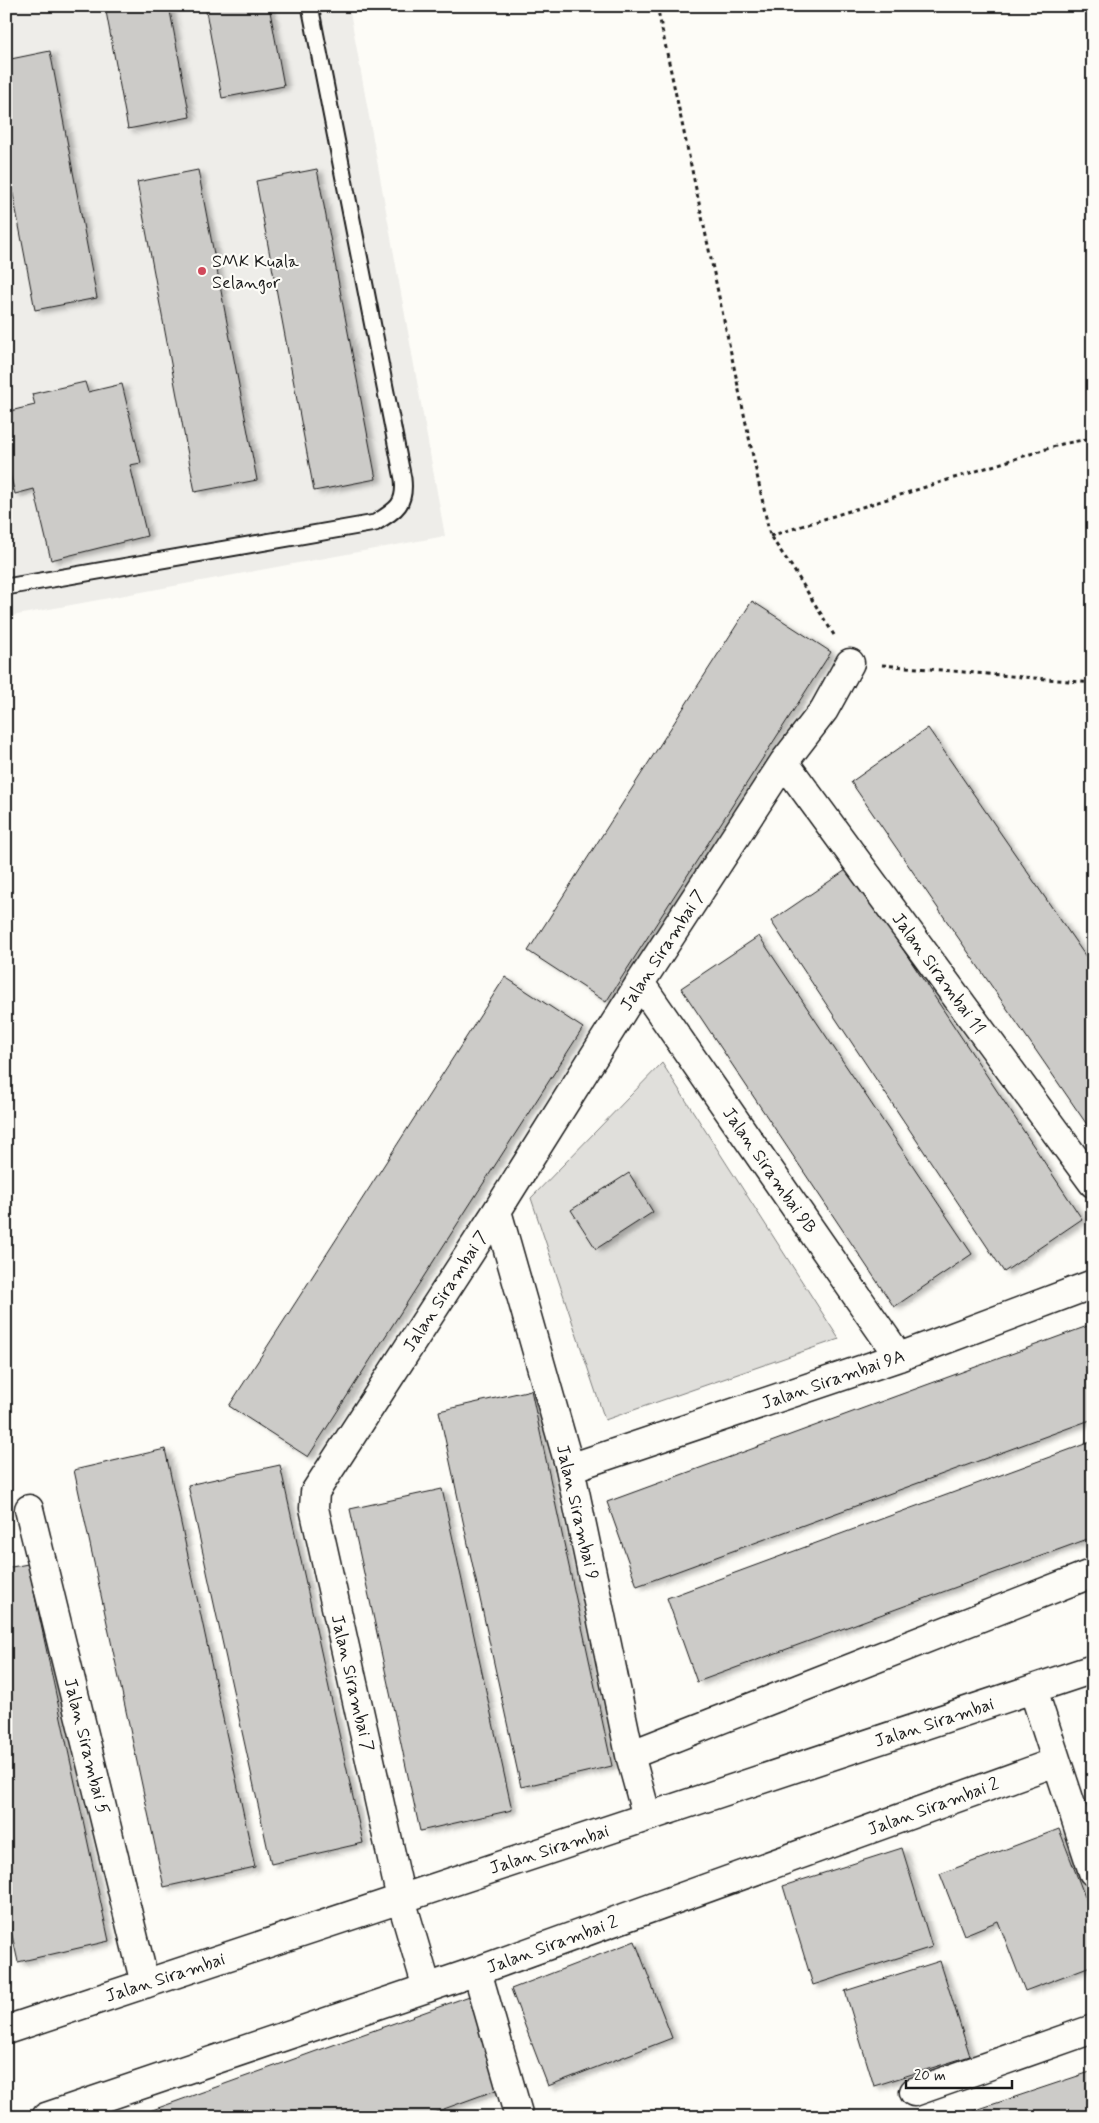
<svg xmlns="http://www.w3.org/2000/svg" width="1099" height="2123" viewBox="0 0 1099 2123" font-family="Mynerve,sans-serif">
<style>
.built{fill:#eeede9}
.green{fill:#e0dfdb;stroke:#7e7e7c}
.building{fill:#cccbc8;stroke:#1c1c1c;filter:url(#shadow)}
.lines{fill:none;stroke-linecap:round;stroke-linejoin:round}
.service-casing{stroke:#1c1c1c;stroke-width:19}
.minor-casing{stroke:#1c1c1c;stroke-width:31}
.path{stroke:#1c1c1c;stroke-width:3;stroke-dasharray:4 4;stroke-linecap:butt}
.service{stroke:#fdfcf7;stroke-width:15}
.minor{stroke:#fdfcf7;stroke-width:28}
.poi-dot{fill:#d1495b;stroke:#fdfcf7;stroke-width:2}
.labels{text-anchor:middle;stroke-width:4.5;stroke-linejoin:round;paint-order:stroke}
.poi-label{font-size:18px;fill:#1c1c1c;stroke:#fdfcf7;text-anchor:start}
.street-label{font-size:18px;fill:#1c1c1c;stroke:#fdfcf7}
</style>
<defs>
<filter id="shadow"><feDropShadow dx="5.5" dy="3" stdDeviation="2.5" flood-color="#0004"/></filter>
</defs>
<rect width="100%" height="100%" fill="#fdfcf7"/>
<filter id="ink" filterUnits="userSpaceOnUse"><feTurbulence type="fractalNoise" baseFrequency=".02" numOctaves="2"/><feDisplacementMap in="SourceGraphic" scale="10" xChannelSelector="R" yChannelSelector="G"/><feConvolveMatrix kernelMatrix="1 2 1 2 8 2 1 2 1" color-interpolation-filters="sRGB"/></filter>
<g filter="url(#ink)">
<path class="built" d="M 6,6 L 349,6 L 445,536 L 6,617 Z"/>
<path class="green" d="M 662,1063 L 839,1339 L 605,1420 L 531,1198 Z"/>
<path class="building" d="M 105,6 L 169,6 L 190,117 L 128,129 Z
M 205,6 L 269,6 L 284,86 L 222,98 Z
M 50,51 L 97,298 L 35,310 L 6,157 L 6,60 Z
M 317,169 L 376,479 L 314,491 L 256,181 Z
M 198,170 L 257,480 L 195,492 L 137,182 Z
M 85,382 L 88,392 L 122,384 L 141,463 L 130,465 L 147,536 L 51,560 L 34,489 L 15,494 L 6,457 L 6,412 L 35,405 L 32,394 Z
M 752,601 L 831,652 L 606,1002 L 528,951 Z
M 928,728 L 1093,967 L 1093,1126 L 1090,1129 L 851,782 Z
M 849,868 L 1082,1219 L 1004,1272 L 771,921 Z
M 759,936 L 972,1254 L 894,1307 L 681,988 Z
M 505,977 L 583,1028 L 308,1457 L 229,1406 Z
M 629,1173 L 653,1212 L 596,1249 L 571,1210 Z
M 1093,1324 L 1093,1419 L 637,1586 L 607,1502 Z
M 531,1390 L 612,1766 L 521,1787 L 439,1411 Z
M 1093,1441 L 1093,1537 L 697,1682 L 667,1598 Z
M 165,1449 L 255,1867 L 164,1887 L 74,1470 Z
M 280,1465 L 363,1843 L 271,1864 L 188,1485 Z
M 442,1489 L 512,1810 L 420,1831 L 350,1509 Z
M 28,1564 L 109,1941 L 18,1962 L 6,1908 L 6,1568 Z
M 1059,1829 L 1093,1918 L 1093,1965 L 1025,1991 L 998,1921 L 964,1935 L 940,1874 Z
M 902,1848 L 932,1947 L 813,1985 L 783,1886 Z
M 635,1941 L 672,2038 L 548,2086 L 511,1989 Z
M 940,1961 L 970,2056 L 874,2086 L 845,1991 Z
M 475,1994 L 507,2086 L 422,2117 L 133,2117 Z
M 1093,2071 L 1093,2117 L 955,2117 Z"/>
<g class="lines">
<g class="service-casing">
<path id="service" d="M 6,587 L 375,523 C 396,510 406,505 403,479 L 310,6"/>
</g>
<g class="minor-casing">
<path id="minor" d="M 784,762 L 1093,1183
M 640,983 L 899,1357
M 497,1211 L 570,1468 L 630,1755 L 647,1817
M 570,1468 L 899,1357 L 1093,1284
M 29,1509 L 145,1984
M 1033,1689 L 1093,1872
M 630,1755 L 1093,1573
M 477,1971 L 519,2117
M 427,1988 L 401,1899 L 314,1508 L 315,1492 L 497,1211 L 640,983 L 784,762 L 824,710 L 850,663
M 6,2030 L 1093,1669
M 914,2092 L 1093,2029
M 46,2117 L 477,1971 L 1056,1762"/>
</g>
<path class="path" d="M 657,6 L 770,536 L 792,567 L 834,635
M 770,536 L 1062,444 L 1093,438
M 882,665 L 1093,683"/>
<use href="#service" class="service"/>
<use href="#minor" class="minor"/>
</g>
</g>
<circle class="poi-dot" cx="202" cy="271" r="5"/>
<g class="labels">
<g class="poi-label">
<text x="212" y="267">SMK Kuala<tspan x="212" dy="21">Selangor</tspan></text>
</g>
<g class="street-label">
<text transform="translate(662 950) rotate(-57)" y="6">Jalan Sirambai 7</text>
<text transform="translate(939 973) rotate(54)" y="6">Jalan Sirambai 11</text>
<text transform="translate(770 1170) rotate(55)" y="6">Jalan Sirambai 9B</text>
<text transform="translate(445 1291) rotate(-57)" y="6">Jalan Sirambai 7</text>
<text transform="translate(833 1379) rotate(-19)" y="6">Jalan Sirambai 9A</text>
<text transform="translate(578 1512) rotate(77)" y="6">Jalan Sirambai 9</text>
<text transform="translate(353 1683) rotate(77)" y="6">Jalan Sirambai 7</text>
<text transform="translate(934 1722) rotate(-18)" y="6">Jalan Sirambai</text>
<text transform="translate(87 1746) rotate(76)" y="6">Jalan Sirambai 5</text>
<text transform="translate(933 1806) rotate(-20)" y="6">Jalan Sirambai 2</text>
<text transform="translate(549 1849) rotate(-18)" y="6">Jalan Sirambai</text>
<text transform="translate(552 1944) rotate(-20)" y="6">Jalan Sirambai 2</text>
<text transform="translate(165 1977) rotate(-18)" y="6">Jalan Sirambai</text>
</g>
</g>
<rect width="1099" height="2123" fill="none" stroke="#fdfcf7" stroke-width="25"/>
<rect x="12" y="12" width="1074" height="2098" fill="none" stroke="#1c1c1c" stroke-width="2" filter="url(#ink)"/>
<path d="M906 2080v8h106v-8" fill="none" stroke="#1c1c1c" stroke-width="2.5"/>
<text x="914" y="2080" font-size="15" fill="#1c1c1c" stroke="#fdfcf7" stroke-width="4" paint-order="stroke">20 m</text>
</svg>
